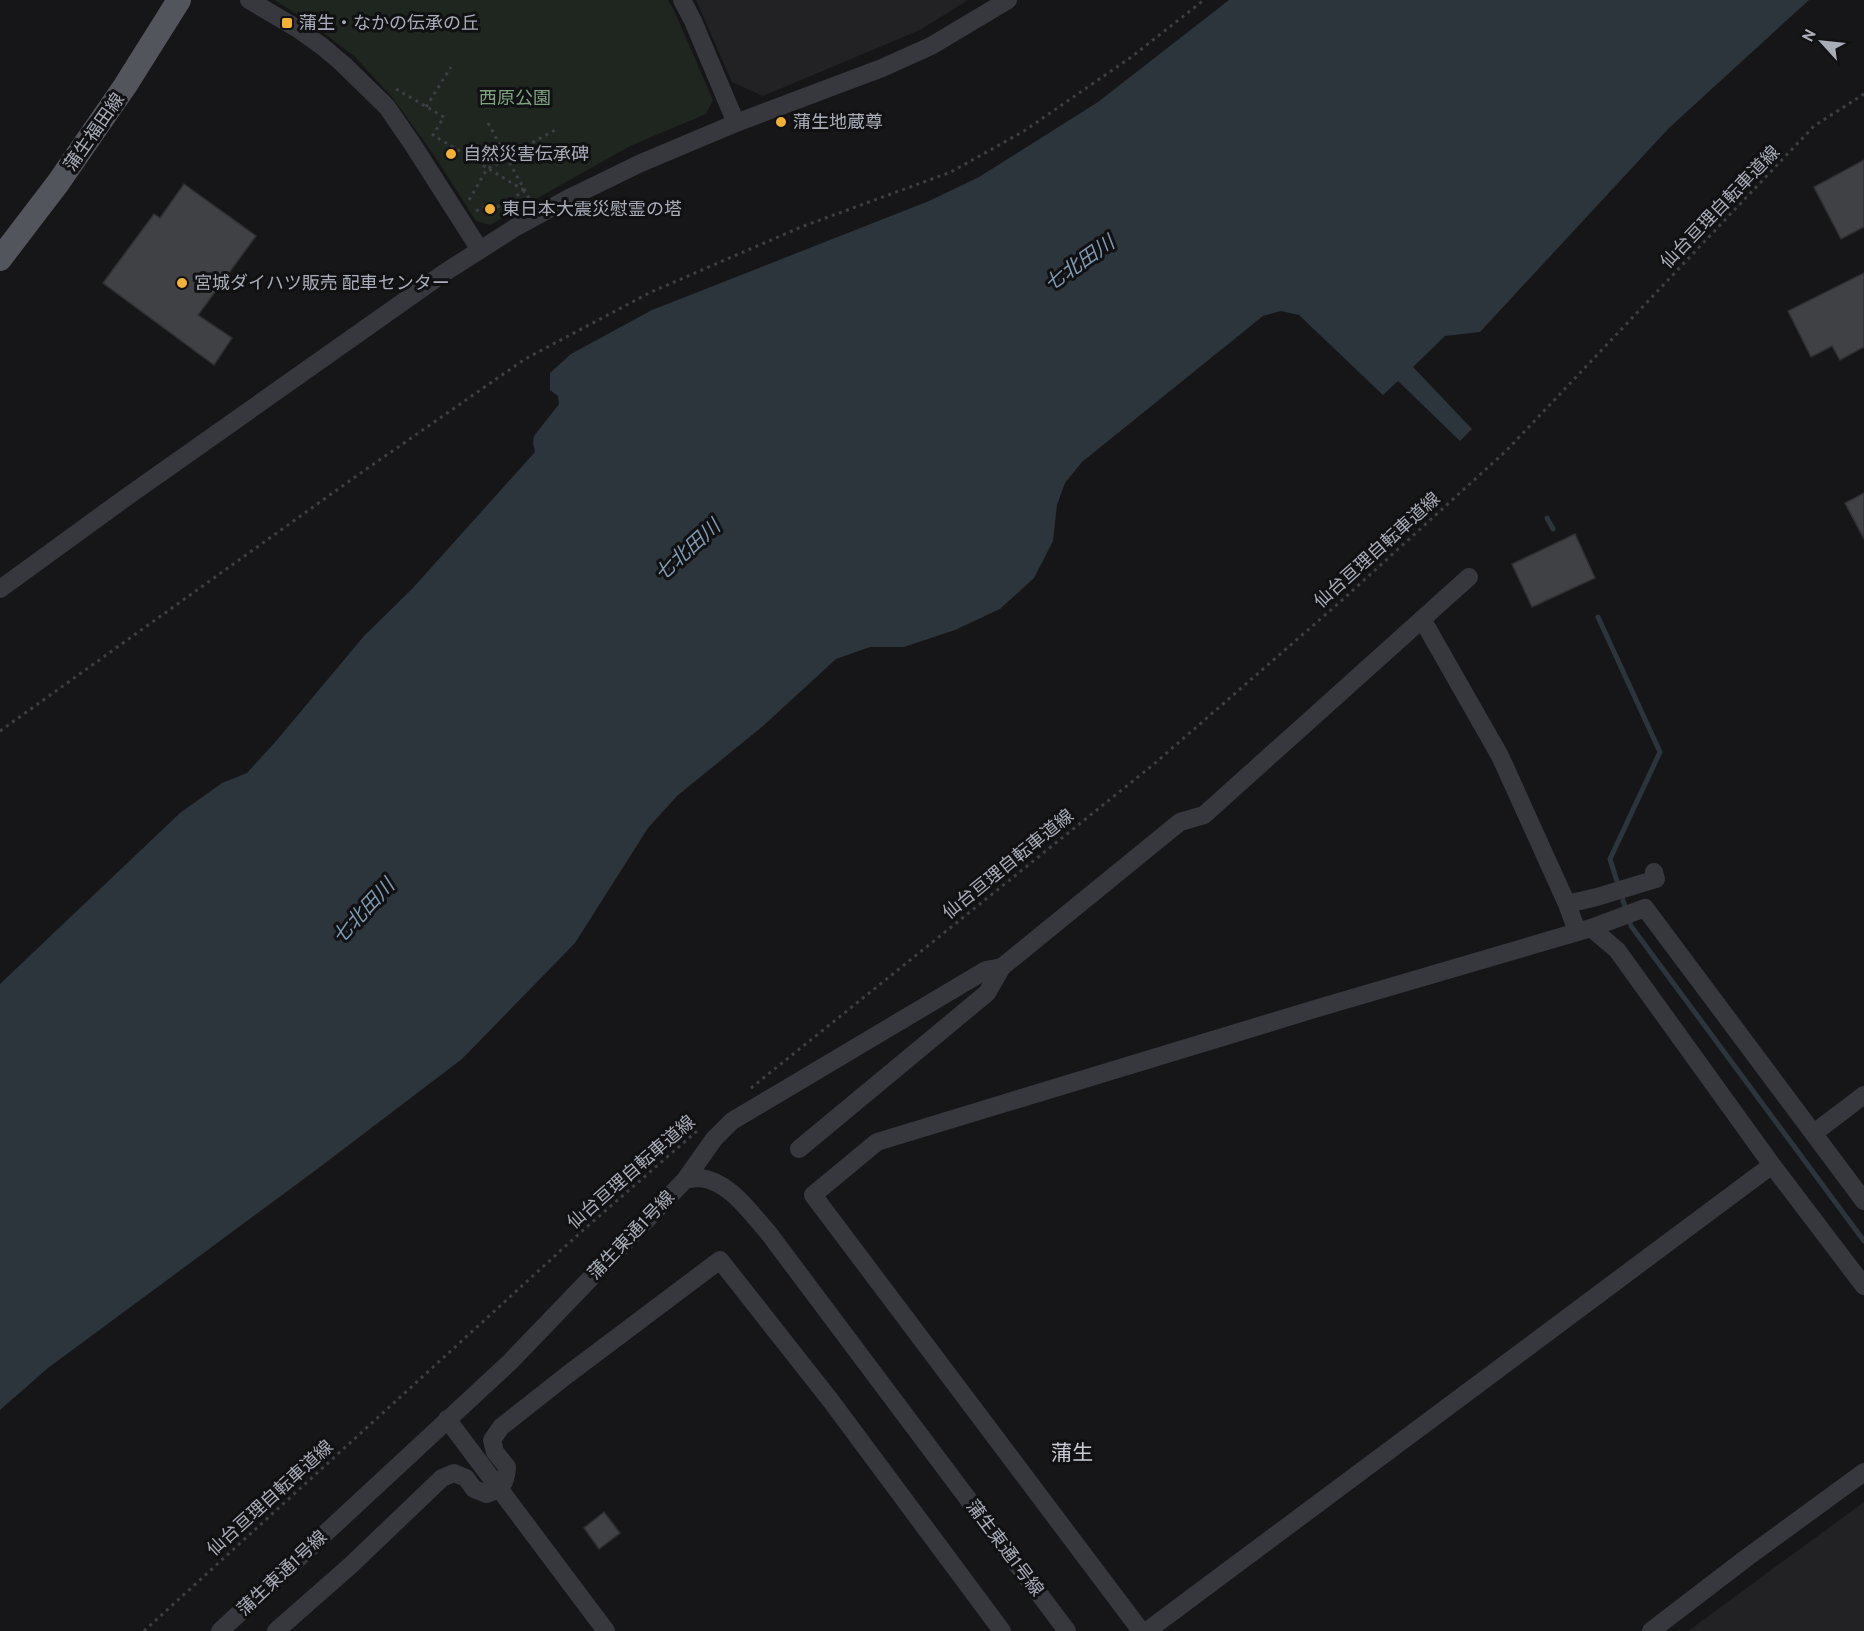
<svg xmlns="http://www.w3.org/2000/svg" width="1864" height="1631" viewBox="0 0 1864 1631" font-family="Overpass,'Noto Sans JP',sans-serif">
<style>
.built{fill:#222225}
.green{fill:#1e261f}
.water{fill:#2c353c}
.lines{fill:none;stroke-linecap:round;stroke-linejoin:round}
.stream{stroke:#2c353c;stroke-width:5}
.building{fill:#404145;stroke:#303034;stroke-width:1.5}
.path{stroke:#3d3f44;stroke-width:3;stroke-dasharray:3 4.5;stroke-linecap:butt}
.minor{stroke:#37383d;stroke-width:18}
.major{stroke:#53555c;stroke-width:24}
.poi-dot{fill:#f2b134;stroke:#111113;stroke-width:2}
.labels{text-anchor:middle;stroke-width:6;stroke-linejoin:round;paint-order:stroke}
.poi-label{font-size:18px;fill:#a8adb8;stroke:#111113;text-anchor:start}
.park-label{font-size:18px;fill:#7fa381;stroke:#111113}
.street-label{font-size:18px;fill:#a8adb8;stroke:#111113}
.water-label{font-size:20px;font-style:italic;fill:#7f9bb3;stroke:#111113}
.quarter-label{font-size:21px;fill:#c9ccd4;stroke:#111113}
</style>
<rect width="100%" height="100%" fill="#161618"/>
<path class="built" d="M 696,0 L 968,0 L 920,30 L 763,96 L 732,82 Z
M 1864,1502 L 1864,1631 L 1688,1631 Z"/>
<path class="green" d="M 274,0 L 668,0 L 674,10 L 713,100 L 706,114 L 630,146 L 490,225 L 476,221 L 432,152 L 392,97 L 354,56 L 309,22 Z"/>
<path class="water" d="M 1229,0 L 1809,0 L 1669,128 L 1480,332 L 1445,336 L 1413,367 L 1472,429 L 1460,441 L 1398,381 L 1383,395 L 1299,315 L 1281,311 L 1263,316 L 1082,462 L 1065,483 L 1057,505 L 1053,541 L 1034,578 L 1000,609 L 955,630 L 904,647 L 870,647 L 836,659 L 763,726 L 677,796 L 648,828 L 575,943 L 462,1059 L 316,1170 L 48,1368 L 0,1410 L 0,984 L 180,813 L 222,783 L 247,773 L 277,740 L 364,636 L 412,589 L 535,452 L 533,443 L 534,436 L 559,404 L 558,396 L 550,390 L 550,373 L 571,354 L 652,310 L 929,201 L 979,177 L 1098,102 Z"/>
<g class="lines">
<path class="stream" d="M 1547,518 L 1553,529
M 1598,617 L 1660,752 L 1610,859 L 1631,926 L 1864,1241"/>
</g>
<path class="building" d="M 1864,160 L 1864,227 L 1841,239 L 1814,187 Z
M 184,184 L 256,236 L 198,315 L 232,338 L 214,365 L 103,283 L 154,214 L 160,218 Z
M 1864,273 L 1864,347 L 1840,360 L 1832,346 L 1811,357 L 1788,311 Z
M 1864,493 L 1864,539 L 1845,503 Z
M 1575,534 L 1595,578 L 1532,607 L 1512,564 Z
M 604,1512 L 620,1533 L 599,1549 L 584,1528 Z"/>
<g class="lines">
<path class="path" d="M 396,89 L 444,117 L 433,135 L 525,191
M 426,107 L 451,67
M 488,123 L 530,200
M 506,157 L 557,129
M 469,200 L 487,169 L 507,159
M 476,211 L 488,205 L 497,207 L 525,191
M 0,731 L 355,477 L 525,359 L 651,292 L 801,227 L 951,172 L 1024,131 L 1130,58 L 1204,0
M 751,1088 L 1154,764 L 1340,602 L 1506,451 L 1814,126 L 1864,94
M 144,1631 L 581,1232 L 697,1131"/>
<path class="minor" d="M 249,0 L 298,29 L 323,47 L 343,64 L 387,107 L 413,145 L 480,250
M 682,0 L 693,21 L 736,123
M 0,589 L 128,496 L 444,273 L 516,227 L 571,197 L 641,163 L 736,123 L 882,68 L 931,46 L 1008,0
M 1422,619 L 1500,756 L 1567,904 L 1577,931
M 1567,904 L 1597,897 L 1656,879 L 1654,872
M 1591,928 L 1645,908 L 1864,1201
M 1814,1133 L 1864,1095
M 799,1149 L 987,993 L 1002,967 L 1180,822 L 1204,815 L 1469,577
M 685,1180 L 714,1139 L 732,1121 L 986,970 L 1002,967
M 447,1419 L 606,1631
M 220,1631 L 510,1362 L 685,1180 C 690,1179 695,1178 700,1178 C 729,1181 749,1211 767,1231 L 1067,1631
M 276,1631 L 351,1565 L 442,1478 L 454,1473 L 466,1478 L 474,1489 L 487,1494 C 502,1488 506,1484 507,1467 L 495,1452 L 492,1440 L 501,1427 L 567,1375 L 720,1260 L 831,1401 L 1002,1631
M 1141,1631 L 813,1195 L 877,1142 L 1318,1008 L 1591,928 L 1617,950 L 1772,1165 L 1864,1286
M 1147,1631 L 1772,1165
M 1651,1631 L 1745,1559 L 1864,1472"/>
<path class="major" d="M 0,259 L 58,183 L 125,86 L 179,0"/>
</g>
<g class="poi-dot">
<rect x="281" y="17" width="12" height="12" rx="3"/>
<circle cx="781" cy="122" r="6"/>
<circle cx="451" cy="154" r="6"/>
<circle cx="490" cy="209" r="6"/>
<circle cx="182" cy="283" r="6"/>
</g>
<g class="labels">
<g class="poi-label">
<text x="299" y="29">蒲生・なかの伝承の丘</text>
<text x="793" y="128">蒲生地蔵尊</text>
<text x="463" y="160">自然災害伝承碑</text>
<text x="502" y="215">東日本大震災慰霊の塔</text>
<text x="194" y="289">宮城ダイハツ販売 配車センター</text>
</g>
<g class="park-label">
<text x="515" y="104">西原公園</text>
</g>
<g class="street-label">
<text transform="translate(94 132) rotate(-55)" y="6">蒲生福田線</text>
<text transform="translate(1720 207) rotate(-46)" y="6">仙台亘理自転車道線</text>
<text transform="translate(1377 550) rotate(-42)" y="6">仙台亘理自転車道線</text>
<text transform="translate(1008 864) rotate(-39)" y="6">仙台亘理自転車道線</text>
<text transform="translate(631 1172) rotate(-41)" y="6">仙台亘理自転車道線</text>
<text transform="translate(631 1235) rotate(-46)" y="6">蒲生東通1号線</text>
<text transform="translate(270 1498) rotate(-42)" y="6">仙台亘理自転車道線</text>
<text transform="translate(1005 1548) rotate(53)" y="6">蒲生東通1号線</text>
<text transform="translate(282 1573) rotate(-43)" y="6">蒲生東通1号線</text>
</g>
<g class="water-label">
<text transform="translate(1079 263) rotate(-35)" y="7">七北田川</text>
<text transform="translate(687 550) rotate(-42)" y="7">七北田川</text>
<text transform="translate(363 911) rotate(-47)" y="7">七北田川</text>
</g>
<g class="quarter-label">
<text x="1072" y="1460">蒲生</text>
</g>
</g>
<g transform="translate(1822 42) rotate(297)" stroke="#111113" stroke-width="4.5" paint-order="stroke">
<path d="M0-4.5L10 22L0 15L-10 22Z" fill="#a8adb8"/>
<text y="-9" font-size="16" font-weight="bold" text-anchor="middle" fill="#a8adb8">N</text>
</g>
</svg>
